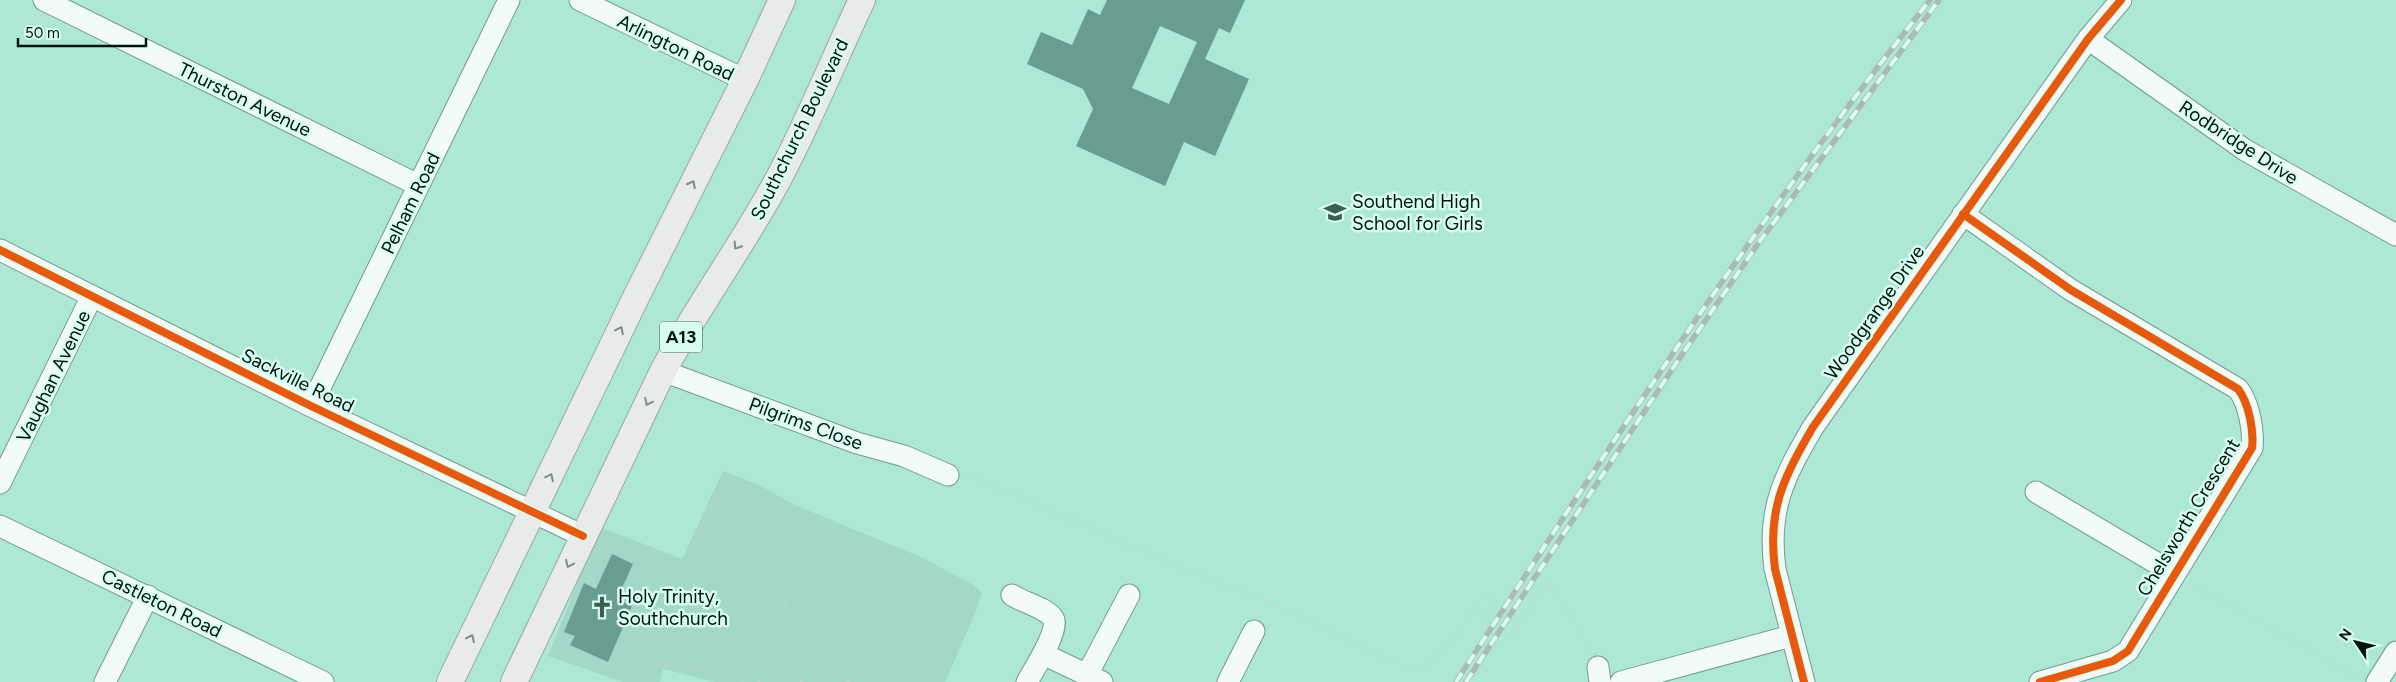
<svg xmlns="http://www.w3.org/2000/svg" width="2396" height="682" viewBox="0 0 2396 682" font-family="Figtree,sans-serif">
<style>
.green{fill:#a3d7c7}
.building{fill:#699d91;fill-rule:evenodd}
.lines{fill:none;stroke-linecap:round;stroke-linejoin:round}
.minor-casing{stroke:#719b90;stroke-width:23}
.major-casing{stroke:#97a8a4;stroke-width:28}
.path{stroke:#c3d5d0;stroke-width:3;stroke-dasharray:1 4;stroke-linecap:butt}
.minor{stroke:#f3fbf9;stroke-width:21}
.major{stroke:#e8ebea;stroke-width:26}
.rail-casing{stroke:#acbab6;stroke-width:5.5}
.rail{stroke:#d8fef2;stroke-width:4;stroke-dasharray:11;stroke-linecap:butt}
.cycleway-casing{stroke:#d8fef2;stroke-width:11}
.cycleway{stroke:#e8590c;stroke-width:8}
.oneway{stroke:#808a87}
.labels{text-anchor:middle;stroke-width:5;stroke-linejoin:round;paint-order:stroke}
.shield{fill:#d8fef2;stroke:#415a53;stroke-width:1}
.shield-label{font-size:18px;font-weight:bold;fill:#00140f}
.street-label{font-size:19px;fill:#00140f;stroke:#d8fef2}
.poi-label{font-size:19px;fill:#00140f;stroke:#d8fef2;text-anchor:start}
</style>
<rect width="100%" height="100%" fill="#ade7d6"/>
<path class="green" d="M 723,471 L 757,484 L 795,505 L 923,558 L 973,585 L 982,593 L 976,611 L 945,682 L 715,682 L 663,669 L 660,682 L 623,682 L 548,656 L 600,527 L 682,559 Z"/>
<path class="building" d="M 1107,0 L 1245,0 L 1230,33 L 1219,28 L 1205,59 L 1249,79 L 1215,156 L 1184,142 L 1165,186 L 1076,146 L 1093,109 L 1083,89 L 1027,64 L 1041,32 L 1072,45 L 1088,9 L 1100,15 ZM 1160,26 L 1197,42 L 1169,104 L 1132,88 Z
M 612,554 L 633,564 L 617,599 L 632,606 L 608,662 L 570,645 L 575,636 L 564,632 L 584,583 L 596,589 Z"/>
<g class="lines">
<g class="minor-casing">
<path id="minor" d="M 44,0 L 418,185
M 580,0 L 745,80
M 2088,39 L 2245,150 L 2396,235
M 1963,214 L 2071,290 L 2238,389 C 2249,403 2254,431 2252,448 L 2128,651 L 2113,661 L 2040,682
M 0,250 L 311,406 L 583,536
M 663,371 L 857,443 L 904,456 L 948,475
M 311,406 L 509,0
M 0,483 L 92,296
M 2036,492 L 2175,574
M 0,526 L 323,682
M 1012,595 C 1024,603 1045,607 1053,618 C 1061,628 1033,671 1027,682
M 1043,654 L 1102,682
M 1598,667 L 1600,682
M 1087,675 L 1129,595
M 105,682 L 148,596
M 1228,682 L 1254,631
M 1621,682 L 1791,636
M 1804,682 L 1775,569 C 1767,509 1784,477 1813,427 L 2088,39 L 2121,0
M 2377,682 L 2396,652"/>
</g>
<g class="major-casing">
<path id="major" d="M 450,682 L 638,293 L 745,80 L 782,0
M 514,682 L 663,371 C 699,303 746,241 782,172 C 811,116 835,57 862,0"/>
</g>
<path class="path" d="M 966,474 L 1170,563 L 1273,604 L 1408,668 L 1420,669 L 1443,652 L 1462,628 L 1484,593 L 1496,599 L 1484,616 L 1512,635 L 1549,580 L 1591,651
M 2190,583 L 2359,678
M 621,657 L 665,665 L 675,661 L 746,682
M 665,665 C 685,626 692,580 708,540 L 699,534 L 715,498
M 759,682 L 794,575 L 809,538
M 801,682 L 854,547
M 848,682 L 895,562"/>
<use href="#minor" class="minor"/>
<use href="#major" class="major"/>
<g class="rail-casing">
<path id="rail" d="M 1456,682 C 1607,450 1758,217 1930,0
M 1466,682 L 1677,362 L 1760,241 L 1939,0"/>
</g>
<use href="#rail" class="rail"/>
<g class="cycleway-casing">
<path id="cycleway" d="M 1963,214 L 2071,290 L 2238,389 C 2249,403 2254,431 2252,448 L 2128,651 L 2113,661 L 2040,682
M 0,250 L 311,406 L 583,536
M 1804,682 L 1775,569 C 1767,509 1784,477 1813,427 L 2088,39 L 2121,0"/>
</g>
<use href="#cycleway" class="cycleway"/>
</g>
<defs><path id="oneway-chevron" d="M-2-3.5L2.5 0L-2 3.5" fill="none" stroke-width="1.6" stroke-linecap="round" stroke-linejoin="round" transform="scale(1.25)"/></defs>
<g class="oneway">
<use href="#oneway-chevron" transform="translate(692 184) rotate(-63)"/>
<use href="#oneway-chevron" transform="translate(737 246) rotate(123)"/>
<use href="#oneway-chevron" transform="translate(620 330) rotate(-64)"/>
<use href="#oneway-chevron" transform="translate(648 402) rotate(116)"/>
<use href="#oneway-chevron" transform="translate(550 477) rotate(-64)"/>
<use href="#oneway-chevron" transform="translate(569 564) rotate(115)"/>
<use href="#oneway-chevron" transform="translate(471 638) rotate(-64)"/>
</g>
<defs>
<g id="school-bare" transform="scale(1.725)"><path d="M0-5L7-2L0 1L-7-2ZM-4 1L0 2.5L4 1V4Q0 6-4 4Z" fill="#3d5e55" stroke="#d8fef2" stroke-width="2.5" paint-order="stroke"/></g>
<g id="church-bare" transform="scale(1.725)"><path d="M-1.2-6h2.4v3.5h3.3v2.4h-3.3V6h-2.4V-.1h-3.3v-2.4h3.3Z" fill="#3d5e55" stroke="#d8fef2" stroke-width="2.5" paint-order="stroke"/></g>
</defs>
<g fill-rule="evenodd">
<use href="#school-bare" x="1335" y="212"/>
<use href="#church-bare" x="602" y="607"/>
</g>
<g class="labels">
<rect class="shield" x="660" y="321.5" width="42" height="31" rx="4"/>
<g class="shield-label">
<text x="681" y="343">A13</text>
</g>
<g class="street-label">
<text transform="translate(676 47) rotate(26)" y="7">Arlington Road</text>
<text transform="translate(245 99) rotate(26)" y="7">Thurston Avenue</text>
<text transform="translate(799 129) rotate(-64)" y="7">Southchurch Boulevard</text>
<text transform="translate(2239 142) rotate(33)" y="7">Rodbridge Drive</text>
<text transform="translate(410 203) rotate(-64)" y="7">Pelham Road</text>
<text transform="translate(1874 312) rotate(-55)" y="7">Woodgrange Drive</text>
<text transform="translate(53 376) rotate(-64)" y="7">Vaughan Avenue</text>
<text transform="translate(298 380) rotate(26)" y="7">Sackville Road</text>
<text transform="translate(806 423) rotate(20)" y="7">Pilgrims Close</text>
<text transform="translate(2188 517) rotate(-59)" y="7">Chelsworth Crescent</text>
<text transform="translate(162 603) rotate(26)" y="7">Castleton Road</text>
</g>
<g class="poi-label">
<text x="1352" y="208">Southend High<tspan x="1352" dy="22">School for Girls</tspan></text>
<text x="618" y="603">Holy Trinity,<tspan x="618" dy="22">Southchurch</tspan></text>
</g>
</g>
<g transform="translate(2356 642) rotate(305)" stroke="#d8fef2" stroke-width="4" paint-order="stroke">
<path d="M0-4L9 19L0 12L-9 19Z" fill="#00140f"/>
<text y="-8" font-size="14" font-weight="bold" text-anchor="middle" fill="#00140f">N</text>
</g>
<path d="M18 38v8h128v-8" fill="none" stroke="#00140f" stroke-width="2.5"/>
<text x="25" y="38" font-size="15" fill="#00140f" stroke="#d8fef2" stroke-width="4" paint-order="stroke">50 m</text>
</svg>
